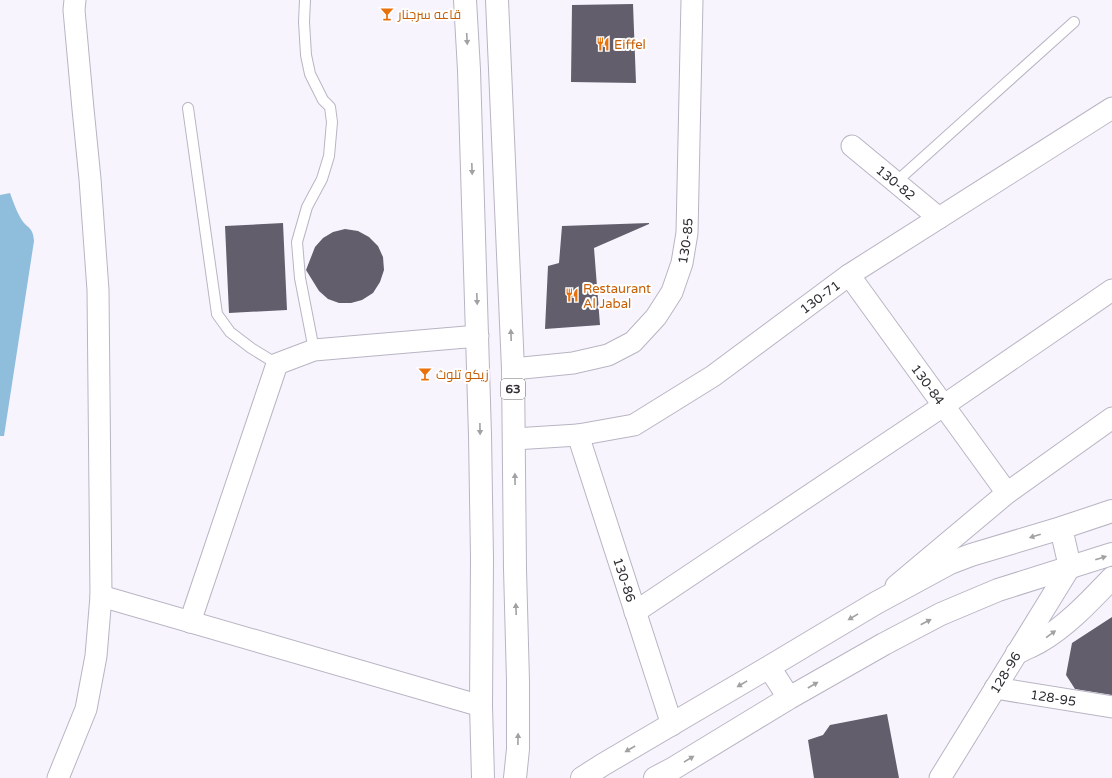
<svg xmlns="http://www.w3.org/2000/svg" width="1112" height="778" viewBox="0 0 1112 778" font-family="'Varela Round',Cairo,sans-serif">
<style>
.water{fill:#8fbddc}
.building{fill:#625e6c}
.lines{fill:none;stroke-linecap:round;stroke-linejoin:round}
.service-casing{stroke:#b9b4c3;stroke-width:12}
.minor-casing{stroke:#b9b4c3;stroke-width:23}
.secondary-casing{stroke:#b9b4c3;stroke-width:24}
.primary-casing{stroke:#b9b4c3;stroke-width:24}
.service{stroke:#fff;stroke-width:10}
.minor{stroke:#fff;stroke-width:21}
.secondary{stroke:#fff;stroke-width:22}
.primary{stroke:#fff;stroke-width:22}
.oneway{fill:#a1a0a3}
.labels{text-anchor:middle;stroke-width:4;stroke-linejoin:round;paint-order:stroke}
.shield{fill:#fff;stroke:#6d6c70;stroke-width:1}
.shield-label{font-size:12px;font-weight:bold;fill:#2f2d32}
.food-label{font-size:13px;fill:#c56008;stroke:#fff;text-anchor:start}
.street-label{font-size:13px;fill:#2f2d32;stroke:#fff}
</style>
<rect width="100%" height="100%" fill="#f8f4fe"/>
<path class="water" d="M 10,193 C 13,201 16,210 20,217 C 26,229 33,225 34,241 L 4,436 L 0,436 L 0,195 Z"/>
<path class="building" d="M 633,4 L 636,83 L 571,82 L 572,5 Z
M 283,223 L 287,310 L 229,313 L 225,226 Z
M 649,223 L 649,224 L 594,248 L 600,325 L 545,329 L 548,266 L 559,263 L 562,226 Z
M 345,229 L 358,231 L 369,237 L 378,246 L 383,257 L 384,270 L 380,282 L 373,293 L 362,300 L 351,303 L 339,303 L 328,299 L 319,291 L 306,270 L 315,247 L 323,238 L 333,232 Z
M 1112,617 L 1112,695 L 1075,689 L 1066,675 L 1072,643 Z
M 887,714 L 899,778 L 814,778 L 808,740 L 823,735 L 830,725 Z"/>
<g class="lines">
<g class="service-casing">
<path id="service" d="M 305,0 L 304,22 L 306,55 L 310,74 L 323,100 L 330,107 L 332,122 L 329,156 L 322,179 L 307,207 L 297,242 L 300,278 L 314,350
M 188,108 L 217,314 L 230,332 L 251,348 L 277,364
M 896,182 L 1074,22"/>
</g>
<g class="minor-casing">
<g id="minor">
<path id="s1" d="M 852,146 L 939,218"/>
<path id="s2" d="M 849,275 L 1007,493"/>
<path id="s3" d="M 513,369 L 573,363 L 608,355 L 633,342 L 656,317 L 672,292 L 682,263 L 687,233 L 692,0"/>
<path id="s4" d="M 578,435 L 672,725"/>
<path id="s5" d="M 514,439 L 578,435 L 634,425 L 713,376 L 849,275 L 1112,108"/>
<path d="M 896,586 L 1007,493 L 1112,418"/>
<path d="M 101,596 L 481,706"/>
<path d="M 635,612 L 943,406 L 1112,290"/>
<path d="M 190,622 L 277,364 L 314,350 L 478,336"/>
<path id="s6" d="M 995,688 L 1112,707"/>
<path d="M 58,778 L 86,709 L 96,656 L 101,596 L 98,290 L 90,179 L 83,109 L 74,10 L 75,0"/>
<path id="s7" d="M 940,778 L 1070,567"/>
</g>
</g>
<g class="secondary-casing">
<path id="secondary" d="M 1061,528 L 1070,567
M 1017,653 C 1024,649 1032,646 1039,642 C 1066,627 1091,600 1112,578
M 769,667 L 789,698
M 582,778 L 604,764 L 769,667 L 876,603 L 950,563 L 971,555 L 1061,528 L 1112,511
M 655,778 L 674,768 L 789,698 L 884,644 L 941,614 L 998,590 L 1112,554"/>
</g>
<g class="primary-casing">
<path id="primary" d="M 465,0 L 469,70 L 480,435 L 482,558 L 481,706 L 483,778
M 497,0 L 513,369 L 515,569 L 518,681 L 518,749 L 515,778"/>
</g>
<use href="#service" class="service"/>
<use href="#minor" class="minor"/>
<use href="#secondary" class="secondary"/>
<use href="#primary" class="primary"/>
</g>
<defs><path id="oneway-solid" d="M-6-.8H1V-3.2L6.5 0L1 3.2V.8H-6Z"/></defs>
<g class="oneway">
<use href="#oneway-solid" transform="translate(467 39) rotate(87)"/>
<use href="#oneway-solid" transform="translate(472 169) rotate(88)"/>
<use href="#oneway-solid" transform="translate(477 299) rotate(88)"/>
<use href="#oneway-solid" transform="translate(511 335) rotate(-92)"/>
<use href="#oneway-solid" transform="translate(480 429) rotate(89)"/>
<use href="#oneway-solid" transform="translate(515 479) rotate(-91)"/>
<use href="#oneway-solid" transform="translate(1035 536) rotate(163)"/>
<use href="#oneway-solid" transform="translate(1101 558) rotate(-17)"/>
<use href="#oneway-solid" transform="translate(516 609) rotate(-92)"/>
<use href="#oneway-solid" transform="translate(853 617) rotate(149)"/>
<use href="#oneway-solid" transform="translate(926 622) rotate(-27)"/>
<use href="#oneway-solid" transform="translate(1051 634) rotate(-36)"/>
<use href="#oneway-solid" transform="translate(742 684) rotate(149)"/>
<use href="#oneway-solid" transform="translate(813 685) rotate(-30)"/>
<use href="#oneway-solid" transform="translate(518 739) rotate(-89)"/>
<use href="#oneway-solid" transform="translate(630 749) rotate(150)"/>
<use href="#oneway-solid" transform="translate(689 759) rotate(-31)"/>
</g>
<defs>
<g id="bar-bare" transform="scale(1.08)"><path d="M-6-5H6L.8 .8V4.5H3.5V6h-7V4.5H-.8V.8Z" fill="#e8710a" stroke="#fff" stroke-width="2.5" paint-order="stroke"/></g>
<g id="restaurant-bare" transform="scale(1.08)"><path d="M-5-6h1v4h1v-4h1v4h1v-4h1v5L-1.5 .5V6h-2V.5L-5-1ZM5-6V6H3V1.5H1.5Q1.5-4 5-6Z" fill="#e8710a" stroke="#fff" stroke-width="2.5" paint-order="stroke"/></g>
</defs>
<g fill-rule="evenodd">
<use href="#bar-bare" x="387" y="14"/>
<use href="#restaurant-bare" x="603" y="44"/>
<use href="#restaurant-bare" x="572" y="295"/>
<use href="#bar-bare" x="425" y="374"/>
</g>
<g class="labels">
<rect class="shield" x="501" y="379" width="24" height="20" rx="3"/>
<g class="shield-label">
<text x="513" y="393">63</text>
</g>
<g class="food-label">
<text x="398" y="19">قاعه سرجنار</text>
<text x="614" y="49">Eiffel</text>
<text x="583" y="293">Restaurant<tspan x="583" dy="15">Al Jabal</tspan></text>
<text x="436" y="379">زيكو تلوث</text>
</g>
<g class="street-label">
<text dy="5" stroke="none"><textPath href="#s1" startOffset="57">130-82</textPath></text>
<text dy="5" stroke="none"><textPath href="#s3" startOffset="241">130-85</textPath></text>
<text dy="5" stroke="none"><textPath href="#s5" startOffset="347">130-71</textPath></text>
<text dy="5" stroke="none"><textPath href="#s2" startOffset="135">130-84</textPath></text>
<text dy="5" stroke="none"><textPath href="#s4" startOffset="152">130-86</textPath></text>
<text dy="5" stroke="none"><textPath href="#s7" startOffset="124">128-96</textPath></text>
<text dy="5" stroke="none"><textPath href="#s6" startOffset="59">128-95</textPath></text>
</g>
</g>
</svg>
